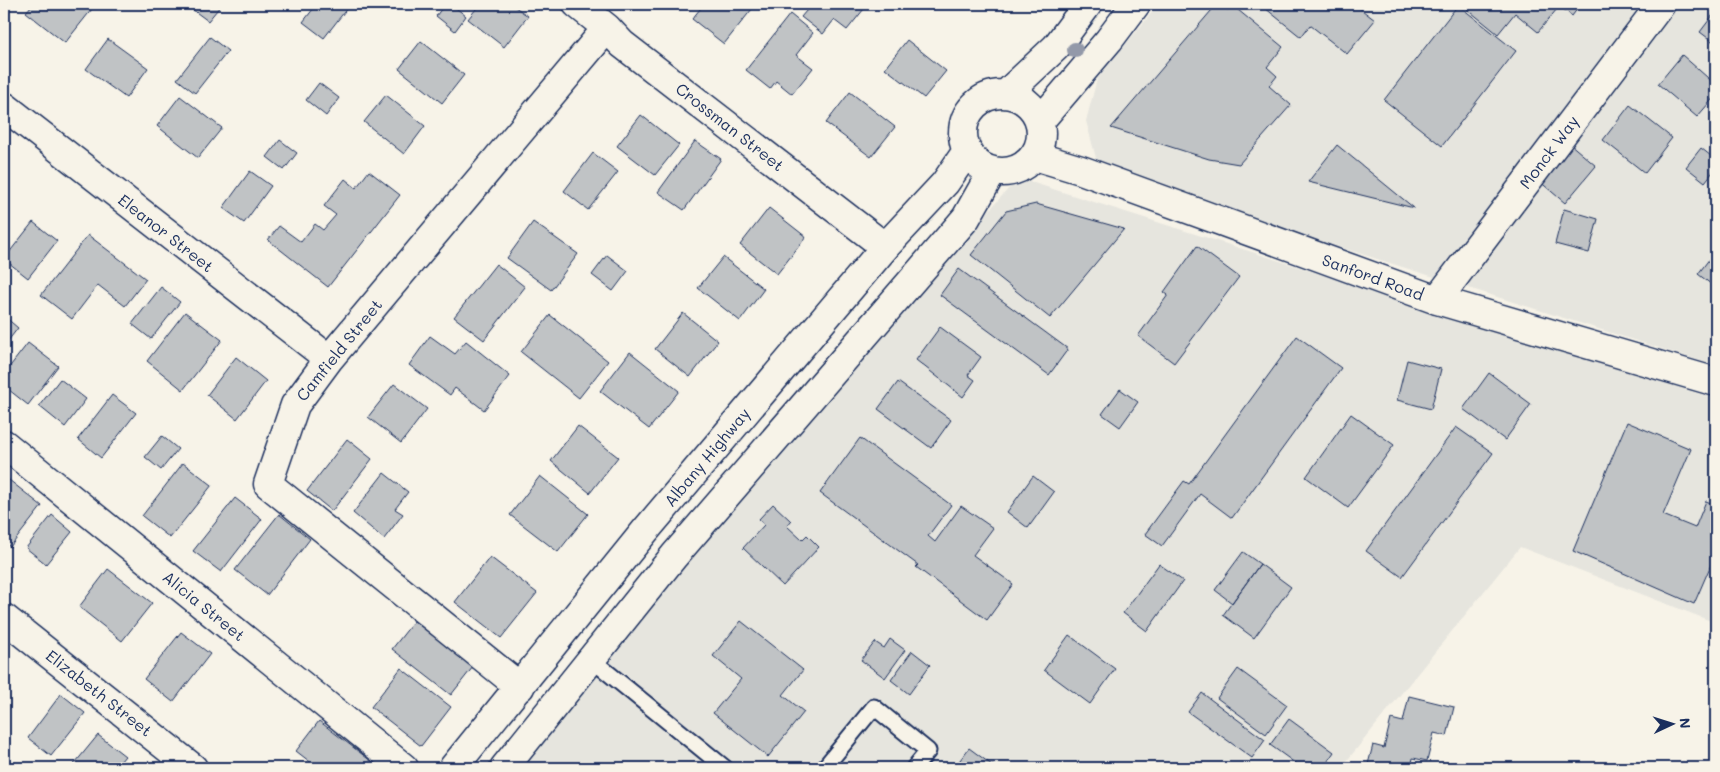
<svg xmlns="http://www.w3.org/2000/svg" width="1720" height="772" viewBox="0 0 1720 772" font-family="Mali,sans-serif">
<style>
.built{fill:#e6e5de}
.building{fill:#c0c3c5;stroke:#1b2f5e}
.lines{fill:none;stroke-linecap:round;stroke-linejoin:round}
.service-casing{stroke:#1b2f5e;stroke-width:19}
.minor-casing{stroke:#1b2f5e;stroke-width:31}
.trunk-casing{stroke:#1b2f5e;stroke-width:31}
.service{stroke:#f7f3e8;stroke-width:15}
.minor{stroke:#f7f3e8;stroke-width:28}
.trunk{stroke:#f7f3e8;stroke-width:28}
.tree{fill:#9399a9}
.labels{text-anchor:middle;stroke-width:4;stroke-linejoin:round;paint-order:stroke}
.street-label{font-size:16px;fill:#1b2f5e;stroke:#f7f3e8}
</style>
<rect width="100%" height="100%" fill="#f7f3e8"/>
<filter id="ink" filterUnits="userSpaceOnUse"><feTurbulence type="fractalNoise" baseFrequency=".02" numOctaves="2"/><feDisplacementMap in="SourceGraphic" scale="10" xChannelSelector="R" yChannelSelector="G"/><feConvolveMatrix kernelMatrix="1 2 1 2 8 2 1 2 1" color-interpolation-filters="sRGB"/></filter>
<g filter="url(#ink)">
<path class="built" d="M 1159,4 L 1716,4 L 1716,366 L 1124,179 L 1096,158 L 1086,121 L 1097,79 Z
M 1018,178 L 1716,399 L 1716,623 L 1520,547 L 1341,768 L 492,768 Z"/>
<path class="building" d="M 33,4 L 96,4 L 65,43 L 26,12 Z
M 185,4 L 222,4 L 208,21 Z
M 317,4 L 344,4 L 348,7 L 324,38 L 303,22 Z
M 445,4 L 451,4 L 466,16 L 455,31 L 436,16 Z
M 480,4 L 511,4 L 528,16 L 504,47 L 468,19 Z
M 704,4 L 756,4 L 724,44 L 692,19 Z
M 812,4 L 868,4 L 847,30 L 834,20 L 823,34 L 801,17 Z
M 1217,4 L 1219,4 L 1228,10 L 1232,5 L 1283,47 L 1267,67 L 1277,76 L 1269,86 L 1291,105 L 1239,164 L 1209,159 L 1111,128 Z
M 1260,4 L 1354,4 L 1375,20 L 1347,54 L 1310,25 L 1301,37 Z
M 1461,4 L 1551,4 L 1557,9 L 1538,32 L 1515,13 L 1498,34 Z
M 1557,4 L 1581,4 L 1572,16 Z
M 1458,5 L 1516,51 L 1442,146 L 1384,100 Z
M 1716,11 L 1716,44 L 1700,32 Z
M 790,14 L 813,33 L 796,55 L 813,68 L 792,94 L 776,81 L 770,89 L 746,70 Z
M 210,37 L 228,51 L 195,93 L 177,79 Z
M 108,39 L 148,68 L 126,98 L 86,69 Z
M 907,40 L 946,71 L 924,98 L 885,68 Z
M 421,41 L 464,75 L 442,103 L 399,69 Z
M 1682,55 L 1716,85 L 1716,95 L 1697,117 L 1658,84 Z
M 319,83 L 339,98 L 326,116 L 306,100 Z
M 850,92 L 895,127 L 871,157 L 826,123 Z
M 386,95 L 425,126 L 404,154 L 364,122 Z
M 180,96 L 222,128 L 198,158 L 157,126 Z
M 1630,105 L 1672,138 L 1645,173 L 1603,140 Z
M 641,115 L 679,145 L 655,175 L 617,146 Z
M 280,140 L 297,153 L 284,170 L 267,157 Z
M 695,141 L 721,159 L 684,210 L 658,192 Z
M 1569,143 L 1596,166 L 1565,203 L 1538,180 Z
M 1337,145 L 1414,208 L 1308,182 Z
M 1701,148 L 1716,160 L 1716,168 L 1705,182 L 1686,167 Z
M 593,153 L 618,172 L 588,210 L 564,191 Z
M 250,171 L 271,186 L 244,223 L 223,208 Z
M 369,171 L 400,195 L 328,287 L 268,240 L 279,226 L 301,242 L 315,224 L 323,230 L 336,215 L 324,206 L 345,179 L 356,188 Z
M 1036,204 L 1124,229 L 1050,318 L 971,255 L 1006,211 Z
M 769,208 L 806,237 L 777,274 L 740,245 Z
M 1564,209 L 1598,219 L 1589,253 L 1555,244 Z
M 33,222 L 57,241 L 28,278 L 4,259 Z
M 533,222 L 578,254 L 551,290 L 507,258 Z
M 88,235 L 146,279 L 125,306 L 98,285 L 72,319 L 41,295 Z
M 1197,246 L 1239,277 L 1174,363 L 1138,336 L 1168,295 L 1164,292 Z
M 1716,250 L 1716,288 L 1698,274 Z
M 607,255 L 628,271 L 613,291 L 592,275 Z
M 723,257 L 764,289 L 740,321 L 698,288 Z
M 496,264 L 525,287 L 484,340 L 454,317 Z
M 959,269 L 1068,349 L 1049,375 L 940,295 Z
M 161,287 L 180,302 L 151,339 L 132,324 Z
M 185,312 L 222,340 L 183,390 L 147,361 Z
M 683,313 L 718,341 L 690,377 L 655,349 Z
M 550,315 L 608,361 L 579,398 L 521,352 Z
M 4,316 L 18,328 L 4,346 Z
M 940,327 L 981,357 L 968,375 L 975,380 L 963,397 L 916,360 Z
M 430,336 L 455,354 L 466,341 L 510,376 L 484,410 L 455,388 L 450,395 L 409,365 Z
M 1297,336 L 1341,368 L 1232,518 L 1200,494 L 1162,546 L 1145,534 L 1184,481 L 1189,484 Z
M 28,343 L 58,366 L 28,405 L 4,386 L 4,374 Z
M 630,352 L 679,391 L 649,429 L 600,391 Z
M 236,357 L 266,381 L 237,419 L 207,395 Z
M 1407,360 L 1441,369 L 1431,409 L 1397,400 Z
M 1489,373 L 1531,404 L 1505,440 L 1463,409 Z
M 60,379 L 86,399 L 65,427 L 39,406 Z
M 898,382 L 951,420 L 931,448 L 878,409 Z
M 394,384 L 427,409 L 401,443 L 368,417 Z
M 1120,389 L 1138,402 L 1120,427 L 1102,414 Z
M 112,395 L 136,413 L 101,458 L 78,439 Z
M 1351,414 L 1394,445 L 1348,508 L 1306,477 Z
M 1627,422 L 1691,449 L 1663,515 L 1695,528 L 1706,501 L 1716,505 L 1716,553 L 1694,604 L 1573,551 Z
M 578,426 L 618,457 L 590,493 L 551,461 Z
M 1456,427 L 1493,453 L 1402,577 L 1366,551 Z
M 162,436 L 178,449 L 161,470 L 145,457 Z
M 860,438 L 951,505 L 928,536 L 935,542 L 961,506 L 993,528 L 973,555 L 1013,584 L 987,620 L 916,567 L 918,565 L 820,493 Z
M 347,439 L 372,459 L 332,511 L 307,491 Z
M 183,463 L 212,485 L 170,538 L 142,516 Z
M 384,473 L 408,492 L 395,509 L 403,514 L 384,539 L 353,513 Z
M 4,476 L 42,506 L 10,547 L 4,542 Z
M 540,476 L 588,514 L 558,552 L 510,515 Z
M 1033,476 L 1054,492 L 1028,528 L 1007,512 Z
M 235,498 L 262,519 L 221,572 L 193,551 Z
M 773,504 L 791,521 L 787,526 L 802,540 L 807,535 L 819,547 L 783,586 L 743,548 L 764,525 L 759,519 Z
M 279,514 L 310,539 L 267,595 L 235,570 Z
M 52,515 L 72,532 L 46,564 L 26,548 Z
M 1243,552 L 1260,564 L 1232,603 L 1215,590 Z
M 490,557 L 537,593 L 501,638 L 455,602 Z
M 1159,564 L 1183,581 L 1147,631 L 1123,613 Z
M 1260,564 L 1291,587 L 1254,638 L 1223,615 Z
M 108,569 L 152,603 L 122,641 L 79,607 Z
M 414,621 L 473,667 L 451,695 L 392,649 Z
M 741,621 L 803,670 L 783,695 L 804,712 L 768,757 L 713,713 L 741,679 L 713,656 Z
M 181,632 L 210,654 L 173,702 L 144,679 Z
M 1069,635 L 1115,669 L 1090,704 L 1044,670 Z
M 890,639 L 905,650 L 885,678 L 861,660 L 875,642 L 884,648 Z
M 912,651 L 930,665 L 909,694 L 891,680 Z
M 401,668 L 451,707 L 421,746 L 371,707 Z
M 1238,669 L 1287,705 L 1266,734 L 1217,698 Z
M 1202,693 L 1265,740 L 1252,758 L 1188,712 Z
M 61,694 L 85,713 L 51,756 L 28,738 Z
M 1409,696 L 1454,707 L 1447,736 L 1434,733 L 1427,761 L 1413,758 L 1411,768 L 1367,768 L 1373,745 L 1384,748 L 1391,719 L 1403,722 Z
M 1289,719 L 1334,752 L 1323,768 L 1302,768 L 1270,745 Z
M 319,721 L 380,768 L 318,768 L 296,751 Z
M 98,735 L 125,756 L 115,768 L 71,768 Z
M 969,748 L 996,768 L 954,768 Z"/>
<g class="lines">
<g class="service-casing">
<path id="service" d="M 591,659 L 725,768
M 824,768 L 874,707 L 928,751 L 914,768"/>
</g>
<g class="minor-casing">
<path id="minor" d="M 577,4 L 607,28 L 622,44 L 885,247
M 4,106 L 329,359
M 1035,156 L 1081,170 L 1437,300 L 1716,382
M 1437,300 L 1661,4
M 4,444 L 404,768
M 4,618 L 193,768
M 520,687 L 268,484 L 295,405 L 329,359 L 607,28"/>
</g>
<g class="trunk-casing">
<path id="trunk" d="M963 133a39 39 0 1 1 78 0a39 39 0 1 1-78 0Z
M 1006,94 L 1056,47 L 1088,4
M 1040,121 L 1109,40 L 1136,4
M 453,768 L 645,531 L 885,247 L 945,183 L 967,151
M 504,768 L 674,556 L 966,218 L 992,172"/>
</g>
<use href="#service" class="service"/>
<use href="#minor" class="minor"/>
<use href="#trunk" class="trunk"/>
</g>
<circle class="tree" cx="1075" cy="50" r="8"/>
</g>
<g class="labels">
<g class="street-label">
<text transform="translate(730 127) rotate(38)" y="6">Crossman Street</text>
<text transform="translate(1549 152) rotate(-53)" y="6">Monck Way</text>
<text transform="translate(166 233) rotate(38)" y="6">Eleanor Street</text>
<text transform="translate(1373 277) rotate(20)" y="6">Sanford Road</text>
<text transform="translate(339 350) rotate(-51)" y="6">Camfield Street</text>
<text transform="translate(707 457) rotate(-50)" y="6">Albany Highway</text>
<text transform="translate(204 606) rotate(39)" y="6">Alicia Street</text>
<text transform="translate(99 693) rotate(38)" y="6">Elizabeth Street</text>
</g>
</g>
<rect width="1720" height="772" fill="none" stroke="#f7f3e8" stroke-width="20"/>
<rect x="10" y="10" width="1700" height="752" fill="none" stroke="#1b2f5e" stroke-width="2" filter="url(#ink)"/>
<g transform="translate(1672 724) rotate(86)" stroke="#f7f3e8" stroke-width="4" paint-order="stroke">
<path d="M0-4L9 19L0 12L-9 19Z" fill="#1b2f5e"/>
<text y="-8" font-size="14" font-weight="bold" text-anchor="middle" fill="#1b2f5e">N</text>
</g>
</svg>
